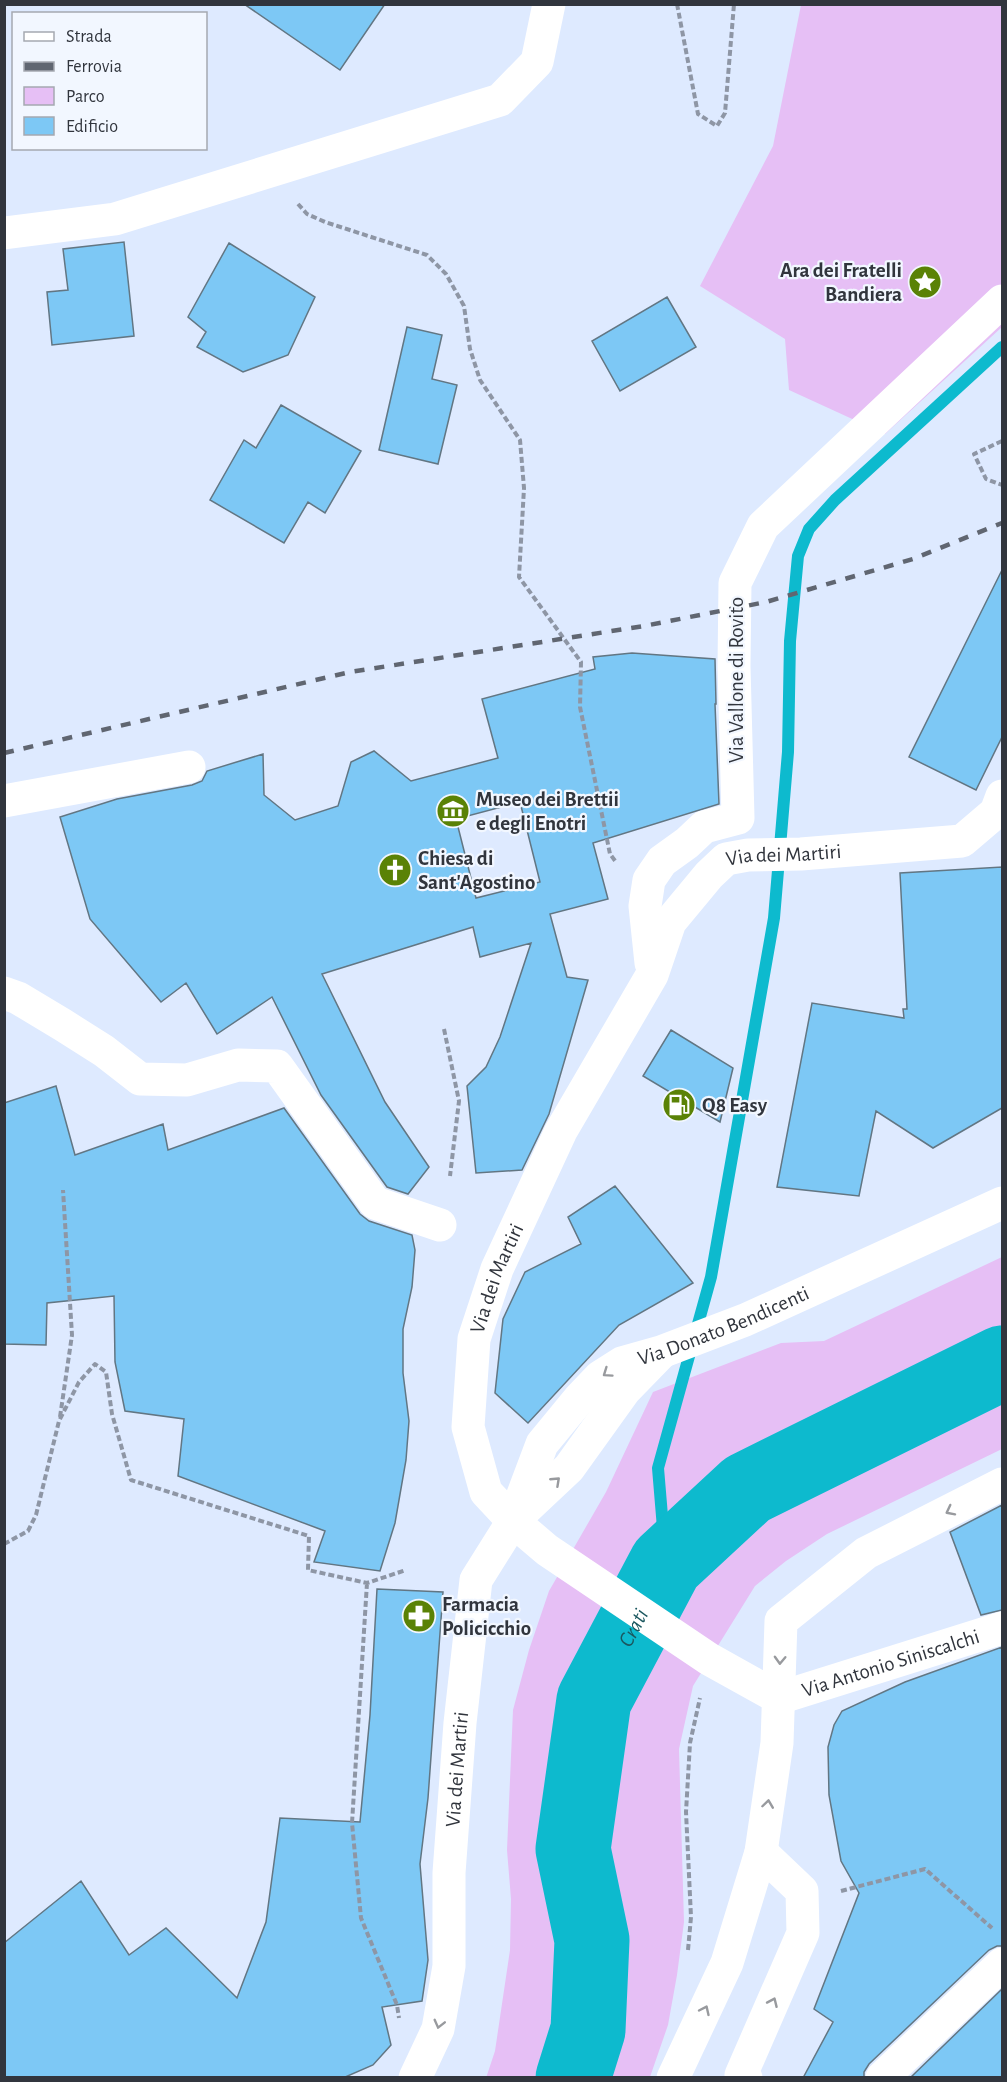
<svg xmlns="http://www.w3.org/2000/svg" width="1007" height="2082" viewBox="0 0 1007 2082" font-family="'Alegreya Sans',sans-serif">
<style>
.green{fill:#e6bff5}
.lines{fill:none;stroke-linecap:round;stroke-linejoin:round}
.stream{stroke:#0dbace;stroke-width:12}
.river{stroke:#0dbace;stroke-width:75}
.building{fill:#7dc8f5;stroke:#627683;stroke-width:1.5;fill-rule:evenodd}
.path{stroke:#8e96a5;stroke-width:4;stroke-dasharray:6 3;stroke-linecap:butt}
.minor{stroke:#fff;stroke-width:33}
.rail{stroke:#606671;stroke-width:4.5;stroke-dasharray:10 10;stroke-linecap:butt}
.oneway{stroke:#989a9e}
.labels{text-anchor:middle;stroke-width:4.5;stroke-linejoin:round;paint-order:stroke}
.poi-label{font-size:21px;font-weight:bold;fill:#31353d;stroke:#f2f7ff;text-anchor:start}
.street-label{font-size:21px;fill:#31353d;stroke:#f2f7ff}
.water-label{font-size:22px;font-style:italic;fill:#1b575f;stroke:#f2f7ff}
</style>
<rect width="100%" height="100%" fill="#deeaff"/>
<path class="green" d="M 801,5 L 1002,5 L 1002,327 L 885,434 L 789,390 L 785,339 L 700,286 L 773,146 Z
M 1002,1257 L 1002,1449 L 827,1534 L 786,1561 L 755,1586 L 693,1686 L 679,1749 L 684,1922 L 677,1975 L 668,2025 L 650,2077 L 486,2078 L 495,2051 L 510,1950 L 511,1899 L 507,1850 L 513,1710 L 529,1650 L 549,1591 L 606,1492 L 653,1392 L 781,1343 L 824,1341 Z"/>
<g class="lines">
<path class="stream" d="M 666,1564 L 658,1468 L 711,1277 L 774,918 L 788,752 L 790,641 L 798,556 L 809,529 L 835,500 L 1002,347"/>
<path class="river" id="s1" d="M 573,2078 L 588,2030 L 592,1940 L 573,1849 L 594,1700 L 666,1564 L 747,1489 L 1002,1363"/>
</g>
<path class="building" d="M 244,4 L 385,4 L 340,70 Z
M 124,242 L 134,336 L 52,345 L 47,292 L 68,290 L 63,249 Z
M 229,243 L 315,297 L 288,355 L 243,372 L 197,347 L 206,332 L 188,317 Z
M 667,297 L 696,347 L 620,391 L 592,341 Z
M 407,327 L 442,335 L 432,379 L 457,385 L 438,464 L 379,450 Z
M 281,405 L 361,451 L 325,513 L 308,502 L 284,543 L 210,500 L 244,440 L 256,448 Z
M 1002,570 L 1002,737 L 976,790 L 909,757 Z
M 632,653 L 715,659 L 716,704 L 715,704 L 719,804 L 593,843 L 608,899 L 550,914 L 567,977 L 588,980 L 549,1114 L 522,1170 L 476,1173 L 467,1086 L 486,1067 L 500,1037 L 531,943 L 480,957 L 473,927 L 322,974 L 385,1102 L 429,1167 L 408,1194 L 387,1187 L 321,1095 L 272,997 L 217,1034 L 186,983 L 161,1002 L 90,919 L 60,817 L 117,799 L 192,785 L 202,781 L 207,771 L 263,754 L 264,795 L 295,820 L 338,806 L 351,762 L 374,751 L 411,781 L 498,758 L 482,699 L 595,669 L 593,657 ZM 520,802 L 540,882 L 476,898 L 456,819 Z
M 1002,867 L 1002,1108 L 933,1148 L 876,1111 L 859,1196 L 777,1187 L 812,1003 L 904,1018 L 903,1009 L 907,1009 L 900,873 Z
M 671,1030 L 733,1068 L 720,1122 L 643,1076 Z
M 56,1086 L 75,1155 L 163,1124 L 168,1150 L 284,1108 L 360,1214 L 369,1221 L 412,1235 L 415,1250 L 412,1287 L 403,1329 L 403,1373 L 409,1421 L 406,1460 L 395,1523 L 380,1571 L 314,1562 L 325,1531 L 178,1476 L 184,1419 L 125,1411 L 115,1362 L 114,1296 L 47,1303 L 46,1345 L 4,1344 L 4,1103 Z
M 615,1186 L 693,1283 L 619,1325 L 528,1423 L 495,1393 L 503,1319 L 525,1272 L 581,1244 L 568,1217 Z
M 1002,1505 L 1002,1610 L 981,1615 L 950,1532 Z
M 377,1589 L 443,1592 L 428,1798 L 420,1864 L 428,1960 L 422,2001 L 382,2007 L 391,2045 L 373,2065 L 343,2078 L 4,2078 L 4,1943 L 81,1881 L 129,1955 L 166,1928 L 237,1998 L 266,1922 L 280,1818 L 360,1822 L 370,1715 Z
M 1002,1647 L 1002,1946 L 997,1946 L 989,1950 L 869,2064 L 864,2072 L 864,2078 L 803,2078 L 833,2022 L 814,2009 L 859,1893 L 841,1861 L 829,1795 L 828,1747 L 834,1725 L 842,1711 L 905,1682 Z
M 1002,1989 L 1002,2078 L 910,2078 Z"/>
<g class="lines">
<path class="path" d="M 677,4 L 698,114 L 717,126 L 725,113 L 734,4
M 298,204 L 307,214 L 325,222 L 427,255 L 446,274 L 464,306 L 470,349 L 480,380 L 520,440 L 524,488 L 519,577 L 581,662 L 580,707 L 610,854 L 616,862
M 1002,441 L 974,454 L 986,479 L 1002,485
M 444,1029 L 459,1101 L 450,1176
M 60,1417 L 72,1335 L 63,1190
M 4,1544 L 28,1531 L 36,1515 L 59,1421 L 79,1382 L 95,1364 L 106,1372 L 112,1414 L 131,1480 L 309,1536 L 308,1570 L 367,1583 L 406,1570
M 367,1583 L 352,1823 L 361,1918 L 397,2005 L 399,2018
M 841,1891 L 925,1869 L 992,1928
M 688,1950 L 691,1917 L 686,1812 L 690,1743 L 700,1698"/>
<g class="minor">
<path d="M 4,233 L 115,219 L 500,100 L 537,62 L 549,4"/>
<path d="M 4,801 L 189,767"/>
<path d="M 651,963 L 645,906 L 649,880 L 662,861 L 687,843 L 704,827 L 738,818 L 734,666 L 735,583 L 763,526 L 1002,301"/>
<path d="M 4,993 L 18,998 L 63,1025 L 104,1051 L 140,1079 L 187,1080 L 238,1065 L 277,1066 L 375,1203 L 440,1225"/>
<path d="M 519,1515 L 569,1468 L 625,1390 L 660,1354"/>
<path id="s2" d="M 779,1698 L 709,1659 L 547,1550 L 513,1521 L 486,1492 L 468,1427 L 474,1339 L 497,1269 L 561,1131 L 652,975 L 670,922 L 709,875 L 726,859 L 748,855 L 801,854 L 962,841 L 996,812 L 1002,796"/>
<path id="s3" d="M 779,1698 L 1002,1628"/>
<path id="s4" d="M 415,2078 L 438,2029 L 449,1966 L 449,1873 L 460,1723 L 476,1580 L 513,1521 L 542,1444 L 579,1399 L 600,1377 L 622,1363 L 661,1352 L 745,1320 L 1002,1203"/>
<path d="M 673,2078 L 727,1963 L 761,1852 L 777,1743 L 781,1621 L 866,1553 L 1002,1484"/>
<path d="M 746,2078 L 741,2075 L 803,1933 L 802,1891 L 761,1852"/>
<path d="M 882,2078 L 1002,1964"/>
</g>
<path class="rail" d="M 4,753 L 350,672 L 644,626 L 766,602 L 913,559 L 1002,523"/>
</g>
<defs><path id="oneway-chevron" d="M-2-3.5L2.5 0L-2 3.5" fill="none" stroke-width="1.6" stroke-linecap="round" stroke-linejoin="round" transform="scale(1.5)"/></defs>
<g class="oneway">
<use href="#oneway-chevron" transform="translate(607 1373) rotate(145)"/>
<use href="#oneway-chevron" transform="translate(556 1481) rotate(-43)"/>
<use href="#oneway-chevron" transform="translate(950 1511) rotate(153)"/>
<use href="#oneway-chevron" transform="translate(780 1660) rotate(92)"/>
<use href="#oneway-chevron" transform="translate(768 1804) rotate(-82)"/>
<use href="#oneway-chevron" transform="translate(773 2002) rotate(-66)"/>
<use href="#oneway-chevron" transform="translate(705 2010) rotate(-65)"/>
<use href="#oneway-chevron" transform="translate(439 2024) rotate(104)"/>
</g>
<defs>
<g id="sight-disc" transform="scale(1.725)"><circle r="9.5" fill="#5a8206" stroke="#f2f7ff"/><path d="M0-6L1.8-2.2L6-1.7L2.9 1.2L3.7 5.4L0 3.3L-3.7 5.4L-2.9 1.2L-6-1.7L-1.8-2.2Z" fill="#fff"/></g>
<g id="museum-disc" transform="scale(1.725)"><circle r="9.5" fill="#5a8206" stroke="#f2f7ff"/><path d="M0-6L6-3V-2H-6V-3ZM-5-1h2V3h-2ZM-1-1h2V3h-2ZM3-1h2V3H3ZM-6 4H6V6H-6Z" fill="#fff"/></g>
<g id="church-disc" transform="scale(1.725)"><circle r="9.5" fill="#5a8206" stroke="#f2f7ff"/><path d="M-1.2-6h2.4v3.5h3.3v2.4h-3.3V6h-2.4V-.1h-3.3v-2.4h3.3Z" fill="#fff"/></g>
<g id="fuel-disc" transform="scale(1.725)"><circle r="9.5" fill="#5a8206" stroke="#f2f7ff"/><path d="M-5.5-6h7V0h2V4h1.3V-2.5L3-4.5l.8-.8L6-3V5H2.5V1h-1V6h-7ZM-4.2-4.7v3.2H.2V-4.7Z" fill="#fff"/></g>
<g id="pharmacy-disc" transform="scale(1.725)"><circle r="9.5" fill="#5a8206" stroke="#f2f7ff"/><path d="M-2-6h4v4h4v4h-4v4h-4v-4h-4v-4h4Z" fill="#fff"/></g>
</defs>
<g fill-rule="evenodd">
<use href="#sight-disc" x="925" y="282"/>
<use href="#museum-disc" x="453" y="811"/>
<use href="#church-disc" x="395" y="870"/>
<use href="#fuel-disc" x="679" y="1105"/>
<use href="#pharmacy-disc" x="419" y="1616"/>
</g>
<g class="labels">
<g class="poi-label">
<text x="902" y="277" text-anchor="end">Ara dei Fratelli<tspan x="902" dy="24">Bandiera</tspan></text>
<text x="476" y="806">Museo dei Brettii<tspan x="476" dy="24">e degli Enotri</tspan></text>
<text x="418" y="865">Chiesa di<tspan x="418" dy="24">Sant'Agostino</tspan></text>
<text x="702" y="1112">Q8 Easy</text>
<text x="442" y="1611">Farmacia<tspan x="442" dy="24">Policicchio</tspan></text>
</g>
<g class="street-label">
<text transform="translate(736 680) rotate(-90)" y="7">Via Vallone di Rovito</text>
<text dy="7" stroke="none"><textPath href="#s2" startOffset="1120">Via dei Martiri</textPath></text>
<text dy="7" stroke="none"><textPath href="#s2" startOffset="580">Via dei Martiri</textPath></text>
<text dy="7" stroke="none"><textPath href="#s4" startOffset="880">Via Donato Bendicenti</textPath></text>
<text dy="7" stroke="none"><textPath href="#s3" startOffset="117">Via Antonio Siniscalchi</textPath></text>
<text dy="7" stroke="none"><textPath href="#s4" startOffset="315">Via dei Martiri</textPath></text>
</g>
<g class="water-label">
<text dy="8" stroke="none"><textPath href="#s1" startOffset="466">Crati</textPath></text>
</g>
</g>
<rect width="1007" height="2082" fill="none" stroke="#31353d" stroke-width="12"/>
<rect x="12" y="12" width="195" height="138" fill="#f2f7ff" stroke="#a5a9b1" stroke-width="1.5"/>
<rect x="24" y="32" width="30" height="9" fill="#ffffff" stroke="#a5a9b1" stroke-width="1.5"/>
<text x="66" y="42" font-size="18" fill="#31353d">Strada</text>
<rect x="24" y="62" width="30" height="9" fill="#606671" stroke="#a5a9b1" stroke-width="1.5"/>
<text x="66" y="72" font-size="18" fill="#31353d">Ferrovia</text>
<rect x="24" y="87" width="30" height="18" fill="#e6bff5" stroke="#a5a9b1" stroke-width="1.5"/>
<text x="66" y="102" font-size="18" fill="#31353d">Parco</text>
<rect x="24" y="117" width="30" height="18" fill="#7dc8f5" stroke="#a5a9b1" stroke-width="1.5"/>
<text x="66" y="132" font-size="18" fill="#31353d">Edificio</text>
</svg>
